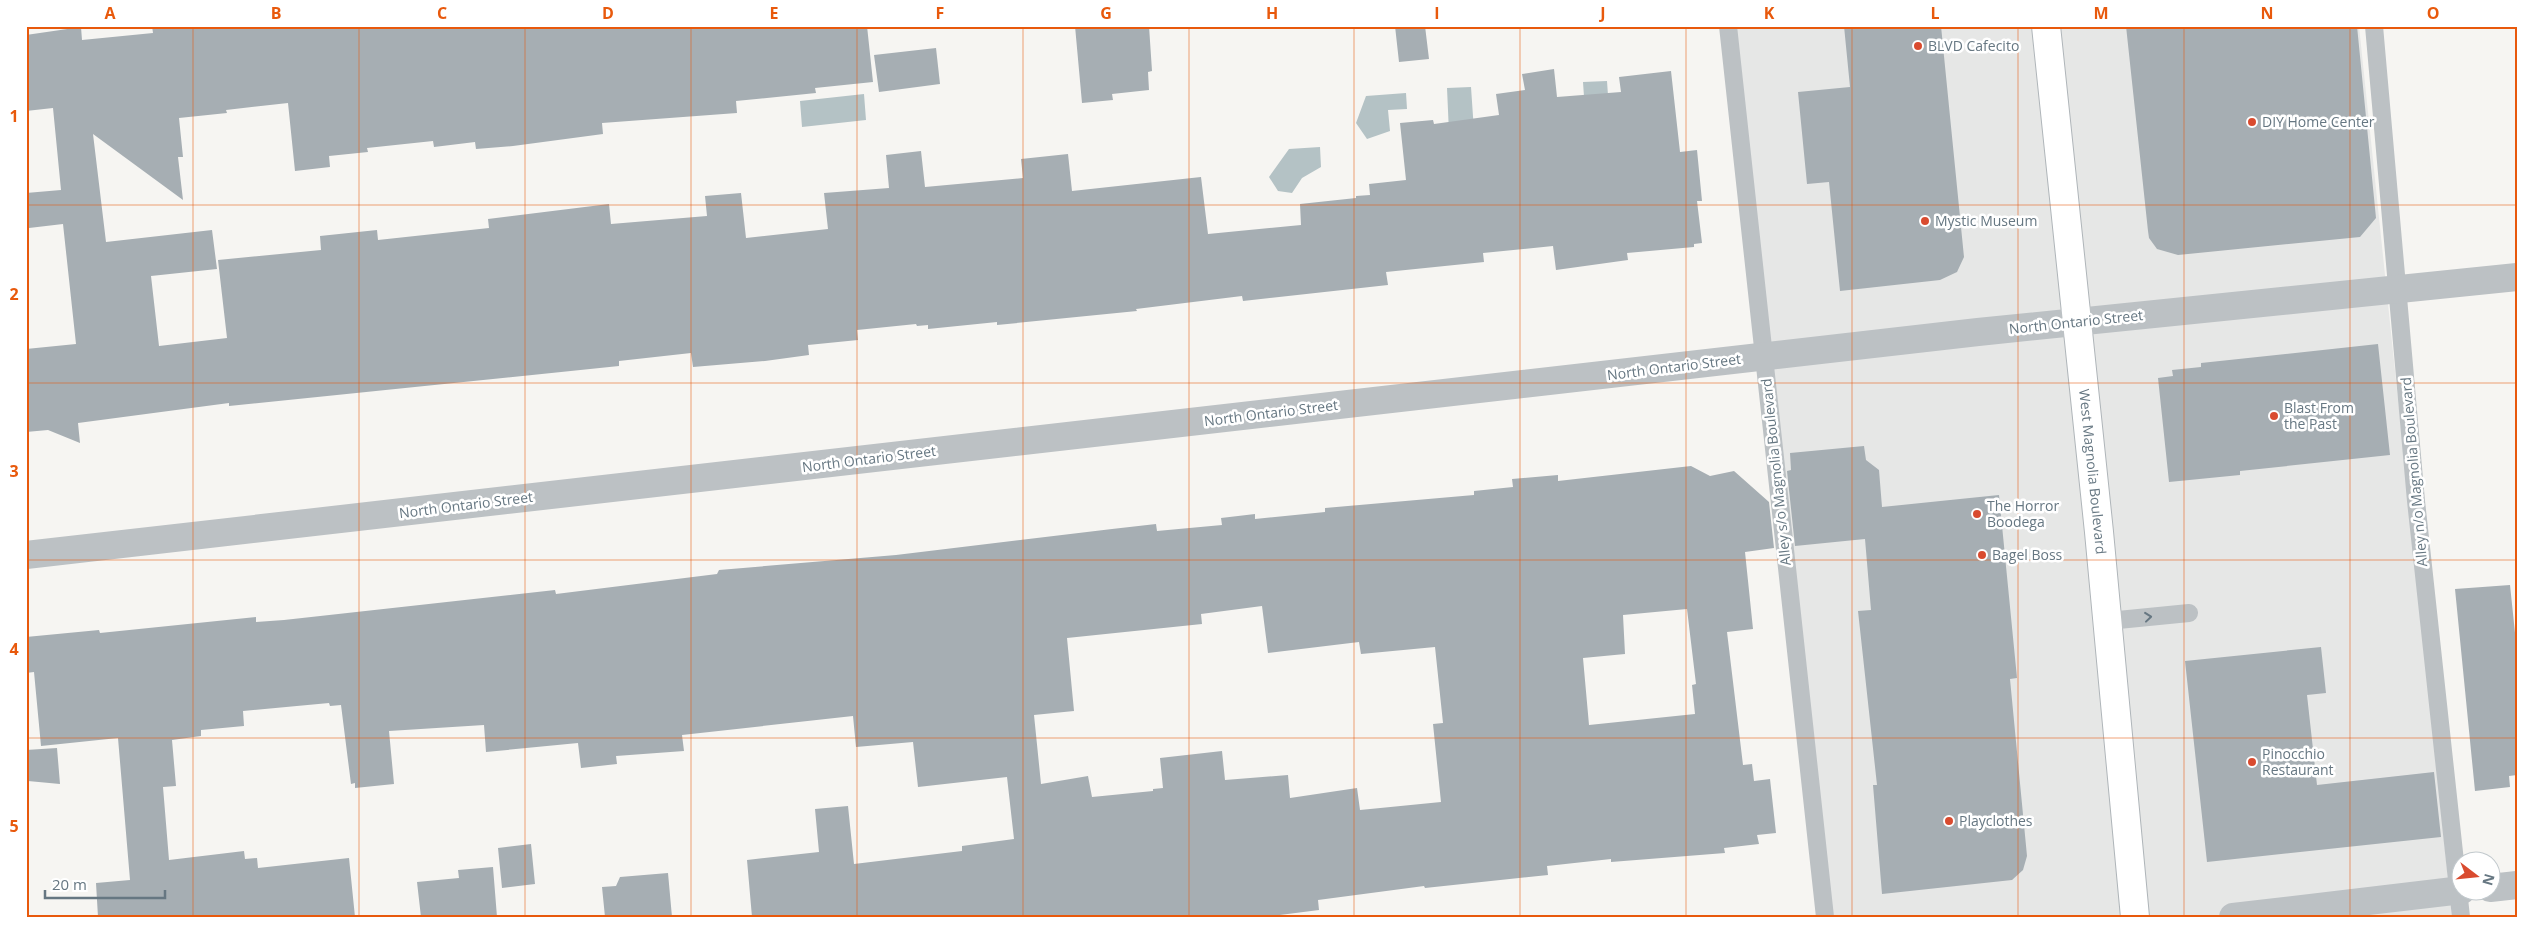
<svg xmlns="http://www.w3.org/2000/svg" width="2543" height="943" viewBox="0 0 2543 943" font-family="'Open Sans',sans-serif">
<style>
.built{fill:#e6e7e6}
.water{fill:#b4c2c5}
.building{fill:#a6aeb3;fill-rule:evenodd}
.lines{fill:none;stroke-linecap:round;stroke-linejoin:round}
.secondary-casing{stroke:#afb5b9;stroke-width:30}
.service{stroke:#bcc1c4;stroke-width:18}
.minor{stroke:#bcc1c4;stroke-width:28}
.secondary{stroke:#fff;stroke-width:28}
.oneway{stroke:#667782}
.grid{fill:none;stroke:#e8590c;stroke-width:1;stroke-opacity:0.55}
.poi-dot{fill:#d94b2f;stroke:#fff;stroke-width:2}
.labels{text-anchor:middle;stroke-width:5;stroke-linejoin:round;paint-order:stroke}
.poi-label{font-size:14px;fill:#667782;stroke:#fff;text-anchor:start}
.street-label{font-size:14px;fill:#667782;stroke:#fff}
.neatline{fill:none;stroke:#e8590c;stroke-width:2}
.grid-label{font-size:16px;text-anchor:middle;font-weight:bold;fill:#e8590c}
</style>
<rect width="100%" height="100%" fill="#f6f5f2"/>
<path class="built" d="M 1728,26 L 2359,26 L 2452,917 L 1825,917 Z"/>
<path class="water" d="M 1607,81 L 1611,139 L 1587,141 L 1583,82 Z
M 1471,87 L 1474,131 L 1449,133 L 1447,88 Z
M 1406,93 L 1407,109 L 1388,110 L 1390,131 L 1367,139 L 1356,123 L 1366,96 Z
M 864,94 L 866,120 L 802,127 L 800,101 Z
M 1320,147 L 1321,167 L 1302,178 L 1292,193 L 1278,191 L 1269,177 L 1289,149 Z"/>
<path class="building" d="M 152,26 L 867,26 L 873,82 L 815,88 L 816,93 L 736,101 L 737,113 L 602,123 L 603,134 L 513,146 L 476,149 L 475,142 L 434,147 L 433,141 L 367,148 L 368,152 L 329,156 L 330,167 L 295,171 L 288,103 L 226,110 L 227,113 L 179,118 L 183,157 L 178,157 L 183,200 L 93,134 L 106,242 L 212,230 L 217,269 L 151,276 L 159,346 L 227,338 L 218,260 L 321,250 L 320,236 L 377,230 L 378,240 L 489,228 L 488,219 L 609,204 L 611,224 L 707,216 L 705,196 L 741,193 L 746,238 L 828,229 L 824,193 L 889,188 L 886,155 L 921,151 L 925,187 L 1023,178 L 1021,159 L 1068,154 L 1072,191 L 1201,177 L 1208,234 L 1301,225 L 1300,204 L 1356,198 L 1356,196 L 1370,195 L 1369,184 L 1406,180 L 1400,123 L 1433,120 L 1434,124 L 1499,115 L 1496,94 L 1525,90 L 1522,74 L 1554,69 L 1557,97 L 1621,92 L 1619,77 L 1671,71 L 1680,152 L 1697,150 L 1702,201 L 1697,201 L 1702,243 L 1694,244 L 1694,247 L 1627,253 L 1628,260 L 1556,270 L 1553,246 L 1483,253 L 1484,262 L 1386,272 L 1388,285 L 1243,301 L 1242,296 L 1136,309 L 1137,311 L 997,325 L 997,322 L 928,329 L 928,325 L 917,326 L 916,324 L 857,330 L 858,340 L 808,345 L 809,355 L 765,361 L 693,367 L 691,353 L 619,361 L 619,366 L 229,406 L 229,403 L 78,423 L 80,443 L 48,430 L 26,432 L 26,349 L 76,344 L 63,224 L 29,228 L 26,193 L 61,190 L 53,108 L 26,111 L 26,35 L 81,27 L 82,40 L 153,33 Z
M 1075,26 L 1149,26 L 1152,71 L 1148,72 L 1149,90 L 1112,94 L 1113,100 L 1082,103 Z
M 1395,26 L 1425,26 L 1429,59 L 1399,62 Z
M 1844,26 L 1941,26 L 1964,257 L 1957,272 L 1940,280 L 1840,291 L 1829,182 L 1807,184 L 1798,92 L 1850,87 Z
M 2126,26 L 2357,26 L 2376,218 L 2360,237 L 2178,255 L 2157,249 L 2149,238 L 2148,231 Z
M 936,48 L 940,84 L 879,92 L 874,55 Z
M 2378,344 L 2390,455 L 2240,471 L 2240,475 L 2169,482 L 2158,378 L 2173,376 L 2172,370 L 2201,367 L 2201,363 Z
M 1864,446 L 1866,460 L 1879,470 L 1882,507 L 1999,495 L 2017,678 L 2010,679 L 2027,856 L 2023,870 L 2012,880 L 1882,894 L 1873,785 L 1877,785 L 1858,611 L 1871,610 L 1865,539 L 1795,546 L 1787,471 L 1791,470 L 1790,453 Z
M 1691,466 L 1710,476 L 1734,471 L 1769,502 L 1774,548 L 1745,552 L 1753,629 L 1727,632 L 1743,765 L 1752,764 L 1754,781 L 1770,779 L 1776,833 L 1757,835 L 1759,844 L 1724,848 L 1725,853 L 1611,862 L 1611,859 L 1547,866 L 1548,875 L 1425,888 L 1424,886 L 1318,900 L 1319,910 L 1265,917 L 752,917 L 747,860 L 819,852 L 815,809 L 848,806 L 854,864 L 962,851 L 962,846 L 1014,839 L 1007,777 L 918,787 L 913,742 L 856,747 L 853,716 L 682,735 L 684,751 L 616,756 L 617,764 L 581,768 L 578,743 L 486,752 L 484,725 L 389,731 L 394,784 L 355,788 L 355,783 L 351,784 L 341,705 L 330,706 L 329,703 L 243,711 L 244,726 L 201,730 L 201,736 L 172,740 L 176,786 L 163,787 L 169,860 L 244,851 L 245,859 L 257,858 L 258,868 L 349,858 L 355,917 L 98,917 L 96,883 L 130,880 L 118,738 L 41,746 L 34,672 L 26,673 L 26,637 L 99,630 L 100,633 L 256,617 L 256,622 L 284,620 L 555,590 L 556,594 L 717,574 L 719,570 L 896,555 L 1112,529 L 1156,524 L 1157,531 L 1222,525 L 1221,518 L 1255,514 L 1255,519 L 1325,512 L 1325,508 L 1474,495 L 1474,491 L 1513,487 L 1512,479 L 1558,475 L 1558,481 ZM 1262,606 L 1268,653 L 1359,642 L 1361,654 L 1435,647 L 1443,723 L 1433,724 L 1441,802 L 1360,810 L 1357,788 L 1290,798 L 1288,775 L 1225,780 L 1222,751 L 1160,758 L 1163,788 L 1153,789 L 1153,791 L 1092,797 L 1088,776 L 1041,784 L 1034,715 L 1074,711 L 1067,638 L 1202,624 L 1201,614 ZM 1687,609 L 1696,684 L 1692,685 L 1695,714 L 1589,725 L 1583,658 L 1625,654 L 1623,615 Z
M 2510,585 L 2517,652 L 2517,775 L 2509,776 L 2510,787 L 2475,791 L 2455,589 Z
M 2321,647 L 2326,693 L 2307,695 L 2317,785 L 2434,772 L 2441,837 L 2207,862 L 2185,661 Z
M 57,748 L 60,784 L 28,781 L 26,750 Z
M 531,844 L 535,884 L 502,888 L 498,848 Z
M 493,867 L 497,917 L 421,917 L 417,882 L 459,878 L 458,870 Z
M 668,873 L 672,917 L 605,917 L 602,887 L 616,886 L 620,877 Z"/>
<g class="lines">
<g class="secondary-casing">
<g id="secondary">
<path id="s1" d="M 2046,26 L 2099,532 L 2135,917"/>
</g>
</g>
<path class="service" d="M 1728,26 L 1825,917
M 2374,26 L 2416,501 L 2461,917
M 2108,621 L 2189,613"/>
<path class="minor" d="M 26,555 L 1978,332 L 2517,277
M 2490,888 L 2517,885
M 2233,917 L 2462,890"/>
<use href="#secondary" class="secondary"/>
</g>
<defs><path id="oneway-chevron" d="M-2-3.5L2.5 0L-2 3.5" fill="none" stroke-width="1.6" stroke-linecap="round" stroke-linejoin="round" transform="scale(1.25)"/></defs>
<use class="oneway" href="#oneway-chevron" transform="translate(2148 617) rotate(-6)"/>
<path class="grid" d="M 193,26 L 193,917M 359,26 L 359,917M 525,26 L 525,917M 691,26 L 691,917M 857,26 L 857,917M 1023,26 L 1023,917M 1189,26 L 1189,917M 1354,26 L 1354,917M 1520,26 L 1520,917M 1686,26 L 1686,917M 1852,26 L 1852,917M 2018,26 L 2018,917M 2184,26 L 2184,917M 2350,26 L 2350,917M 26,205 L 2517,205M 26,383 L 2517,383M 26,560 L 2517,560M 26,738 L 2517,738"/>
<g class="poi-dot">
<circle cx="1918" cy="46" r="5"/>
<circle cx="2252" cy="122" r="5"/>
<circle cx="1925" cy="221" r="5"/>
<circle cx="2274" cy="416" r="5"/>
<circle cx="1977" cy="514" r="5"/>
<circle cx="1982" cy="555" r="5"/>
<circle cx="2252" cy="762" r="5"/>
<circle cx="1949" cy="821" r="5"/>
</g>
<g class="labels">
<g class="poi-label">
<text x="1928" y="51">BLVD Cafecito</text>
<text x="2262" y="127">DIY Home Center</text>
<text x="1935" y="226">Mystic Museum</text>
<text x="2284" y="413">Blast From<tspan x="2284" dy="16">the Past</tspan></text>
<text x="1987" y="511">The Horror<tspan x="1987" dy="16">Boodega</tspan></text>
<text x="1992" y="560">Bagel Boss</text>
<text x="2262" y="759">Pinocchio<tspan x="2262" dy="16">Restaurant</tspan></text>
<text x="1959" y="826">Playclothes</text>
</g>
<g class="street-label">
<text transform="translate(2076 322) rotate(-6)" y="5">North Ontario Street</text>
<text transform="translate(1674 367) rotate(-7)" y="5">North Ontario Street</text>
<text transform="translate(1271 413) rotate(-7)" y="5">North Ontario Street</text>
<text transform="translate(869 459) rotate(-7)" y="5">North Ontario Street</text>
<text dy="5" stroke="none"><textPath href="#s1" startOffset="448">West Magnolia Boulevard</textPath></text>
<text transform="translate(1776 472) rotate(-96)" y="5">Alley s/o Magnolia Boulevard</text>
<text transform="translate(2414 472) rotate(-95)" y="5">Alley n/o Magnolia Boulevard</text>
<text transform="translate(466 505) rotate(-7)" y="5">North Ontario Street</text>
</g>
</g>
<rect width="2543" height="943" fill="none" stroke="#ffffff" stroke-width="55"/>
<g transform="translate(2476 876) rotate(106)"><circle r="24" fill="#ffffff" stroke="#c2c9cd"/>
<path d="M0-4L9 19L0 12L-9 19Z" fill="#d94b2f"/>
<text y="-8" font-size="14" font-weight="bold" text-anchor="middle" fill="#667782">N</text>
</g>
<path d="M45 890v8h120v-8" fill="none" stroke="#667782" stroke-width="2.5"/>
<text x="52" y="890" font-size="15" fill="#667782" stroke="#ffffff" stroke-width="4" paint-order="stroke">20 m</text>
<rect x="28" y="28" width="2488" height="888" class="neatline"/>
<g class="grid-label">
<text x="110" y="19">A</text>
<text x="276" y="19">B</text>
<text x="442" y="19">C</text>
<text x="608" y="19">D</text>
<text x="774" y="19">E</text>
<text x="940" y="19">F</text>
<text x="1106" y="19">G</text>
<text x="1272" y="19">H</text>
<text x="1437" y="19">I</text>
<text x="1603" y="19">J</text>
<text x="1769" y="19">K</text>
<text x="1935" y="19">L</text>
<text x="2101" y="19">M</text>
<text x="2267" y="19">N</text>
<text x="2433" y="19">O</text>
<text x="14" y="122">1</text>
<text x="14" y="300">2</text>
<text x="14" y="477">3</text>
<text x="14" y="655">4</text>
<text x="14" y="832">5</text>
</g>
</svg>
